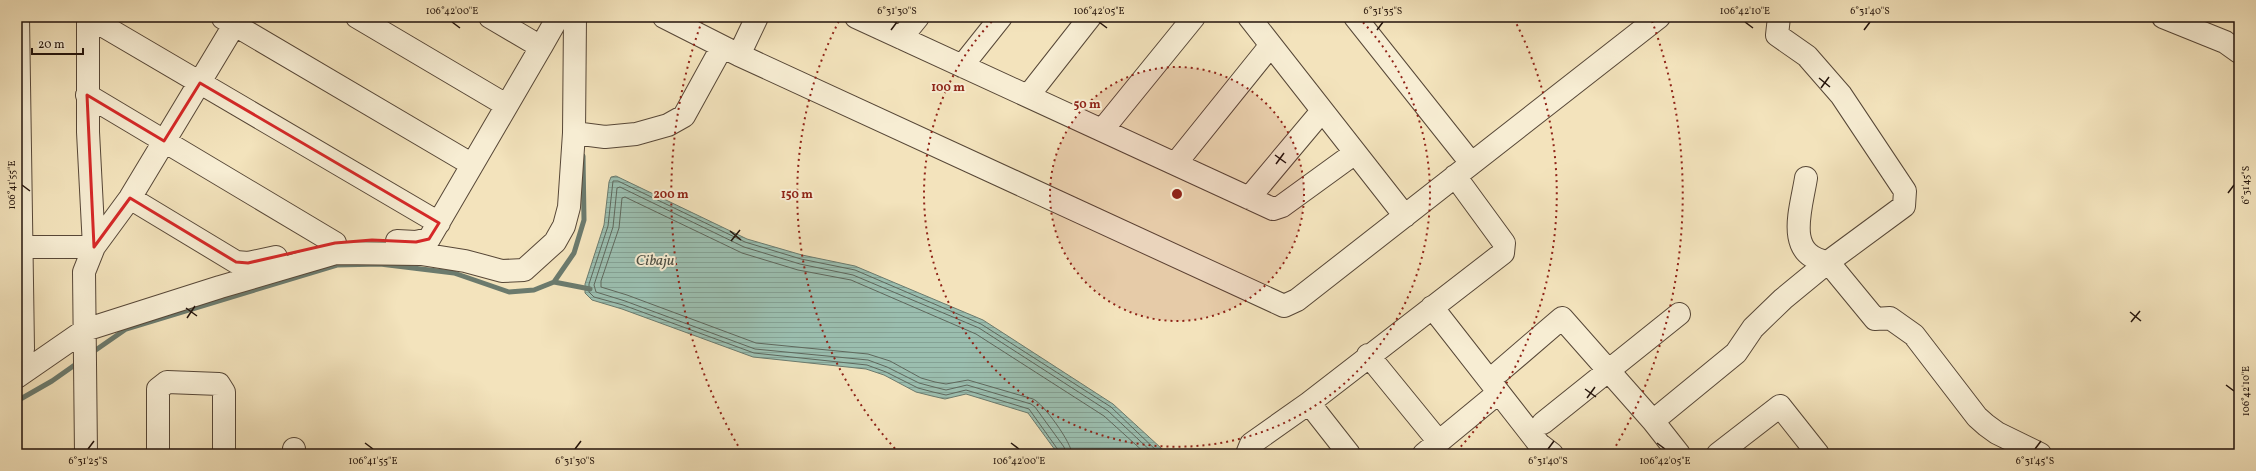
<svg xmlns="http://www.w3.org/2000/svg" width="2256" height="471" viewBox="0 0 2256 471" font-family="Vollkorn,serif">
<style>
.water{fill:url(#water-rules);stroke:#6b7a6d}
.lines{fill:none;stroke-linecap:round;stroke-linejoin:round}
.shore{stroke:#5f685d;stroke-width:1}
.stream{stroke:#6b7a6d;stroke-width:5}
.minor-casing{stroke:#574737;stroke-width:24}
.minor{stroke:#f7edd3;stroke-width:22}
.marked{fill:none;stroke:#d62828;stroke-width:3;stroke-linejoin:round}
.ticks{fill:none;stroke:#23130b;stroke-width:1.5}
.ring{fill:none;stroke:#8f2418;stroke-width:2;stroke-dasharray:2 4}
.labels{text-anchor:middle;stroke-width:4;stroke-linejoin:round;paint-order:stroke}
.water-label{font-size:15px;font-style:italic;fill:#4d4f44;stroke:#f7edd3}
.centre{fill:#8f2418;stroke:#f7edd3;stroke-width:2}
.ring-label{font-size:12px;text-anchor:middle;font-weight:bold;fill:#8f2418;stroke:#f7edd3;stroke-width:4;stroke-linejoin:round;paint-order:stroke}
.neatline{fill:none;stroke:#23130b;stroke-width:1.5}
.ticks-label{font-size:10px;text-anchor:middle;fill:#23130b}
</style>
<defs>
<pattern id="water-rules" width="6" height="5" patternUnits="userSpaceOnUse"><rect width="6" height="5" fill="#9bbeaf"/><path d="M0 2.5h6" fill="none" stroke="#85a295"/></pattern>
</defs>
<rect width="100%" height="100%" fill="#f3e3bc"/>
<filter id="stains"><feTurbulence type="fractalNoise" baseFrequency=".005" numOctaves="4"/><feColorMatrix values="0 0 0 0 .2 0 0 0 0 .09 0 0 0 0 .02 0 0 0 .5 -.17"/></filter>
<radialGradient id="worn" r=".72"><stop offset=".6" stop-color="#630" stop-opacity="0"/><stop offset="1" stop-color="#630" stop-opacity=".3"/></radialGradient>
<path class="water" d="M 616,176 L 747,239 L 802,255 L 855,266 L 983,320 L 1113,404 L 1161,448 L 1164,454 L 1058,454 L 1028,413 L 966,394 L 945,399 L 932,396 L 916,392 L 884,375 L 866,369 L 753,357 L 622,309 L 592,300 L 585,293 L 585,284 L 604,225 L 609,182 L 611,177 Z"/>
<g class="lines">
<path class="shore" d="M 1061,454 L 1029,409 L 966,390 L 946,395 L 933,392 L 918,388 L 886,372 L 867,365 L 754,353 L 623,305 L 594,297 L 589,292 L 589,284 L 608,226 L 613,181 L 618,181 L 745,242 L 801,259 L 855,270 L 981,324 L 1111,407 L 1160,454
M 1066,454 L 1064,447 L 1035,407 L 1031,404 L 967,385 L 946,390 L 934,387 L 919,383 L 887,367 L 868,360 L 755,349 L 625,301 L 596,292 L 594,285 L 613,227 L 617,188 L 620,187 L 744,247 L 800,264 L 853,275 L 979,328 L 1108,411 L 1154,454
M 1072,454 C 1072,443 1043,403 1033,399 L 968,380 L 946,384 L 935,382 L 921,378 L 890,361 L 868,354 L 756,343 L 627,295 L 601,287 L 601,281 L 619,228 L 622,198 L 625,197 L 742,253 L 798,270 L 851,280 L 976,334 L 1104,416 L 1146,454"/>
<path class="stream" d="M 554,282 L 590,289
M 90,354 L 126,329 L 337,265 L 380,264 L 454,273 L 509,292 L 534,290 L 554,282 L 574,253 L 584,220 L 583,156
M 17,401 L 52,381 L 79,362"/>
<g class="minor-casing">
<path id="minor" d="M 88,17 L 439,223
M 357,17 L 506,105
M 490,17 L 541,47 L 558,17
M 664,17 L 739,55 L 1284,306 L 1297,300 L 1659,17
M 856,17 L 1273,209 L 1282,206 L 1355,153
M 1249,17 L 1405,216
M 1355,17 L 1471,163
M 1779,17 L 1777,35 L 1807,56 L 1841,95 L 1905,191 L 1904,206 L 1828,262 L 1875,319 L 1890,318 L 1914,335 L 1977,417 L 1986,425 L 1997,433 L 2040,454
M 2163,17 L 2225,42 L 2239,52
M 223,18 L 471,164
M 901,38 L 918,17
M 739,55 L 757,17
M 962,66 L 1001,17
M 87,95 L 335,243
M 1028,96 L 1090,17
M 1103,129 L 1194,17
M 574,133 L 605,137 L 636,134 L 668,125 L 684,116 L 722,47
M 1176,163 L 1271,45
M 1806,178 C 1801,210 1784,255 1828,262
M 130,198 L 236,262 L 248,263 L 276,257
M 1249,198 L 1322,111
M 397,241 L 416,242 L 429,239 L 541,47
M 17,247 L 94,247 L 88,132 L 88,17
M 1432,307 L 1539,444 L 1552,454
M 1368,355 L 1439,442
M 17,359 L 23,349 L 18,17
M 1499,372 L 1562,318 L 1653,421 L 1679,454
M 17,377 L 85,330 L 220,287 L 336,253 L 421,254 L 465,261 L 502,271 L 524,270 L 555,242 L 564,226 L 569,207 L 574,133 L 575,17
M 1309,403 L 1349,454
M 1653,421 L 1736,353 L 1753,328 L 1783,299 L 1828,262
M 1543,423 L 1679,314
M 294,449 L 294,454
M 86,454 L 84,272 L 94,247 L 130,198 L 239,17
M 158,454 L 158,389 L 167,382 L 219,384 L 224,392 L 224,454
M 1247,454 L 1251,444 L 1309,403 L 1503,253 L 1504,243 L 1455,176
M 1424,454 L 1498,393
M 1718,454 L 1780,406 L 1818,454"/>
</g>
<use href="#minor" class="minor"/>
</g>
<path class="marked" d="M 200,83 L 439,223 L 429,239 L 416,242 L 372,240 L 335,243 L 248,263 L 236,262 L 130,198 L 94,247 L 87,95 L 164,141 Z"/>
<path class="ticks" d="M 452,22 L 460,28M 1099,22 L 1107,28M 1745,22 L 1753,28M 891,30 L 897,22M 1377,30 L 1383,22M 1864,30 L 1870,22M 1819,78 L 1830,87M 1821,88 L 1829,77M 1275,155 L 1286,163M 1276,164 L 1284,153M 22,185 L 30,191M 2228,193 L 2234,185M 730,231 L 741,240M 731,241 L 740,230M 186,308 L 197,316M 2130,312 L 2141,321M 187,318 L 195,306M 2131,322 L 2140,311M 2226,385 L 2234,391M 1585,389 L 1596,397M 1587,398 L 1595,387M 365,443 L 373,449M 1011,443 L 1019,449M 1657,443 L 1665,449M 88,449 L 94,441M 575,449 L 581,441M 1548,449 L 1554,441M 2035,449 L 2041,441"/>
<circle cx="1177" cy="194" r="127" fill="#8f2418" fill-opacity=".12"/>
<g class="ring">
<circle cx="1177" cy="194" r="127"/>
<path d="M1359 18A253 253 0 1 1 995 18"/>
<path d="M899 453A380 380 0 0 1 840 19M1514 19A380 380 0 0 1 1455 453"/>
<path d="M741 451A506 506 0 0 1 702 21M1652 21A506 506 0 0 1 1613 451"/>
</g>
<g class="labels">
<g class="water-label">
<text x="655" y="265">Cibaju</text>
</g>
</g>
<circle cx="1177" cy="194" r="6" class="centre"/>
<g class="ring-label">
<text x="948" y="91">100 m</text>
<text x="1087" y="108">50 m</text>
<text x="671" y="198">200 m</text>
<text x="797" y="198">150 m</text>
</g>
<rect width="2256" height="471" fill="none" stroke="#f3e3bc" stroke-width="44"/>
<path d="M32 48v6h51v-6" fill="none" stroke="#23130b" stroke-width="2"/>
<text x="38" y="48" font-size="12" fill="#23130b" stroke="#f7edd3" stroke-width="3" paint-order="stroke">20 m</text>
<rect x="22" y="22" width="2212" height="427" class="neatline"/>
<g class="ticks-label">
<text x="452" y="14">106°42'00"E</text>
<text x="897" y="14">6°31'30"S</text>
<text x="1099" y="14">106°42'05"E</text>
<text x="1383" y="14">6°31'35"S</text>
<text x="1745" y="14">106°42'10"E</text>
<text x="1870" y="14">6°31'40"S</text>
<text transform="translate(11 185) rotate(-90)" y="4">106°41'55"E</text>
<text transform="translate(2245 185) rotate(-90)" y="4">6°31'45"S</text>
<text transform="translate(2245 391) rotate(-90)" y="4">106°42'10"E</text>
<text x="88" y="464">6°31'25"S</text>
<text x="373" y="464">106°41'55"E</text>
<text x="575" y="464">6°31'30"S</text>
<text x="1019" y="464">106°42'00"E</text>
<text x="1548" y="464">6°31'40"S</text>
<text x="1665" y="464">106°42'05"E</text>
<text x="2035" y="464">6°31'45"S</text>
</g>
<rect width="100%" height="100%" filter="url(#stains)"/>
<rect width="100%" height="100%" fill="url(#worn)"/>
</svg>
